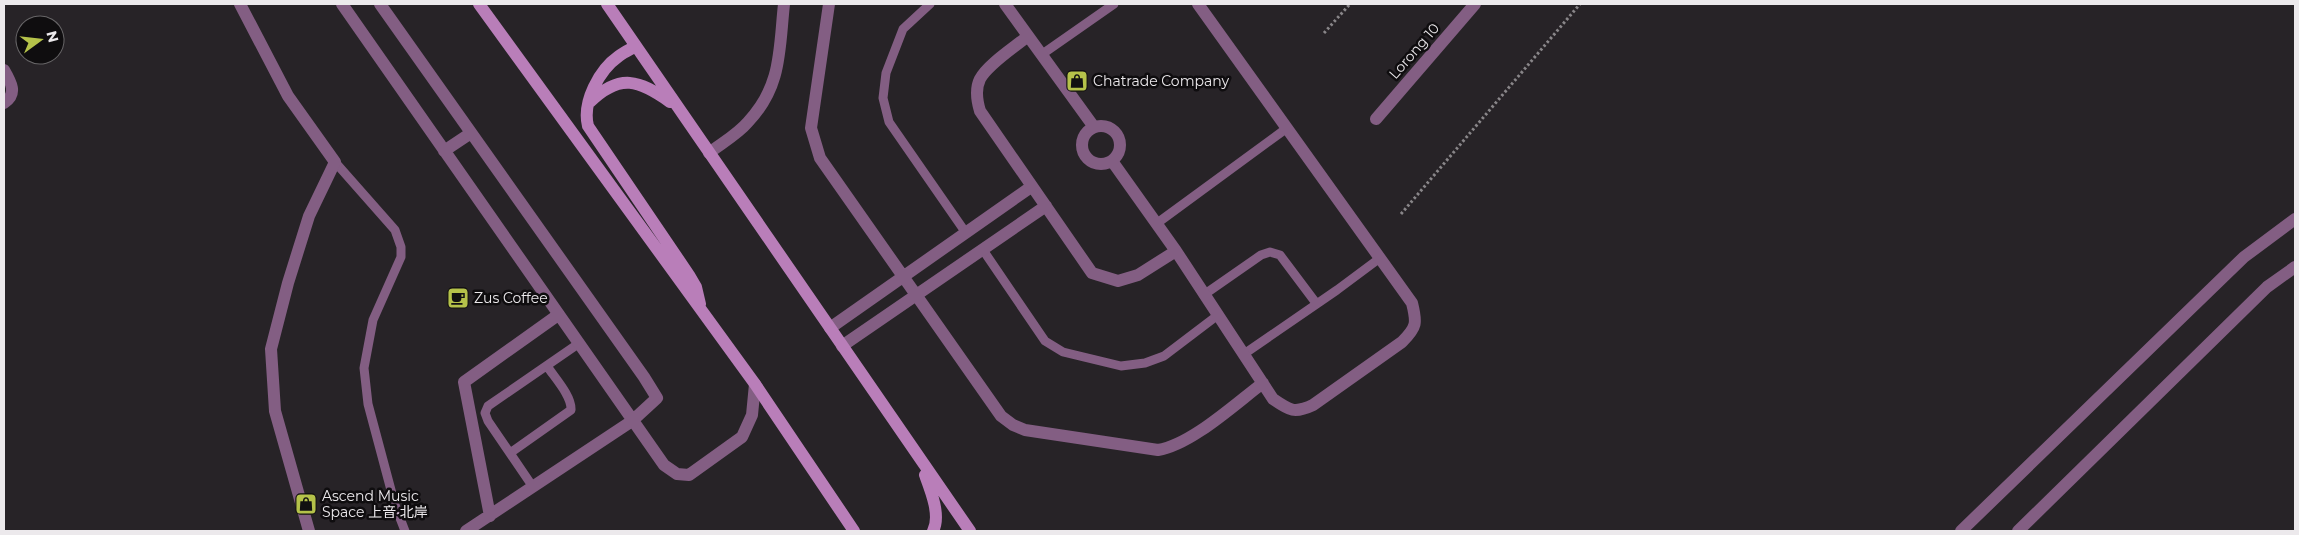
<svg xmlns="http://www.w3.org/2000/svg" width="2299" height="535" viewBox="0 0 2299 535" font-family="Montserrat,'Noto Sans SC',sans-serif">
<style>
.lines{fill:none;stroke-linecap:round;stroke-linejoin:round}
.path{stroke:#898689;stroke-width:3;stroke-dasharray:2.5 2.5;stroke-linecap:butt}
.lane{stroke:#835e83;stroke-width:9}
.street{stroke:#835e83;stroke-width:12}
.secondary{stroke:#b97eb9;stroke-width:12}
.labels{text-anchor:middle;stroke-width:5;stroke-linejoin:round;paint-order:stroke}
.street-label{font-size:14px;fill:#ece9ec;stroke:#0f0d0f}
.poi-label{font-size:14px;fill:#ece9ec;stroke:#0f0d0f;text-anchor:start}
</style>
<rect width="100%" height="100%" fill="#272327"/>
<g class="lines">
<path class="path" d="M 1324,33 L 1350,4
M 1401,214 L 1580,4"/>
<path class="lane" d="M 930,4 L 903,29 L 886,73 L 883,98 L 889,122 L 966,233
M 1041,55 L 1114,4
M 335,162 L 395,230 L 401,247 L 401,257 L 373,320 L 364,368 L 368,404 L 395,505 L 405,531
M 1156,224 L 1287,128
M 983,250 L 1045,341 L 1063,352 L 1121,366 L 1145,363 L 1164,356 L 1218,315
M 1205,294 L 1261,255 L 1270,252 L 1280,255 L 1316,303
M 1244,354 L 1337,290 L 1380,258
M 510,453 L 571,410 C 572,396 554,377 547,366
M 533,487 L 488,421 L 485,413 L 488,406 L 578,344"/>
<path class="street" d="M 240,4 L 288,96 L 335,162 L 309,216 L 288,283 L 271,349 L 275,411 L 309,531
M 342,4 L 664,465 L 677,474 L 689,475 L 742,437 L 752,415 L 755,384
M 380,4 L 644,377 L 657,398 L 632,421 L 466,531
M 829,4 L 811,128 L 820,158 L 1001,416 L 1013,425 L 1025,430 L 1158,450 C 1191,445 1235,404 1263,383
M 1005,4 L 1094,127
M 1028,36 C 1015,47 988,64 980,79 C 975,89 977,101 980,111 L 1092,273 L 1118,281 L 1138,275 L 1176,251
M 4,70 C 11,82 18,94 4,103
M 1376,119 L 1475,4
M1082 145a19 19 0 1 1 38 0a19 19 0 1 1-38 0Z
M 444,151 L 471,133
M 709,153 C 722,143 738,134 748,122 C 782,86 779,50 784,4
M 1112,161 L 1176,251 L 1273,399 C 1289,410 1294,414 1313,405 L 1402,342 C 1417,327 1417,323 1412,303 L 1198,4
M 830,328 L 1031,187
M 842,346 L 1046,206
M 490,516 L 464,382 L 558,315
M 1961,531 L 2244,257 L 2295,219
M 2018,531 L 2267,287 L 2295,267"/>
<path class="secondary" d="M 479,4 L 755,384 L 854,531
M 607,4 L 970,531
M 636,46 C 631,49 624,52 619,56 C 599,70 582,102 588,126 L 689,275 L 696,287 L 700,304
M 590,102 C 620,73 639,80 670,102
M 925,475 C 931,491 941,516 933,531"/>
</g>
<defs>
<g id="shop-square" transform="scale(1.125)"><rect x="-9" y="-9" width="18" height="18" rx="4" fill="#b5c24a" stroke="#0f0d0f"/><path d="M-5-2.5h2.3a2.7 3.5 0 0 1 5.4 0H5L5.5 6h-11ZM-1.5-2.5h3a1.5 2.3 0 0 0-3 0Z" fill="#111"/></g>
<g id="cafe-square" transform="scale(1.125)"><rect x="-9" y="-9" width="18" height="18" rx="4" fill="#b5c24a" stroke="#0f0d0f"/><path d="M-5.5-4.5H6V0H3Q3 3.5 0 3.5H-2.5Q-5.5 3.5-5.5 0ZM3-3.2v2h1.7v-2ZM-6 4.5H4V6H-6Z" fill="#111"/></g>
</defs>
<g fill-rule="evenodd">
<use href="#shop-square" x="1077" y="81"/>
<use href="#cafe-square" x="458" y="298"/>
<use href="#shop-square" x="306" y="504"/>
</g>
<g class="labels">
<g class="street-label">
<text transform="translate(1414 51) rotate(-49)" y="5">Lorong 10</text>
</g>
<g class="poi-label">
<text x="1093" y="86">Chatrade Company</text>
<text x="474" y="303">Zus Coffee</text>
<text x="322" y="501">Ascend Music<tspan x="322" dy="16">Space 上音·北岸</tspan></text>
</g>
</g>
<rect width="2299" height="535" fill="none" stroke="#ece9ec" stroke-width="10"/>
<g transform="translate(40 40) rotate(75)"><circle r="24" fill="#0f0d0f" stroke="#676567"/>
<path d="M0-4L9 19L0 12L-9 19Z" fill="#b5c24a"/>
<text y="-8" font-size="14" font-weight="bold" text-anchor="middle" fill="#ece9ec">N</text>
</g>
</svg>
